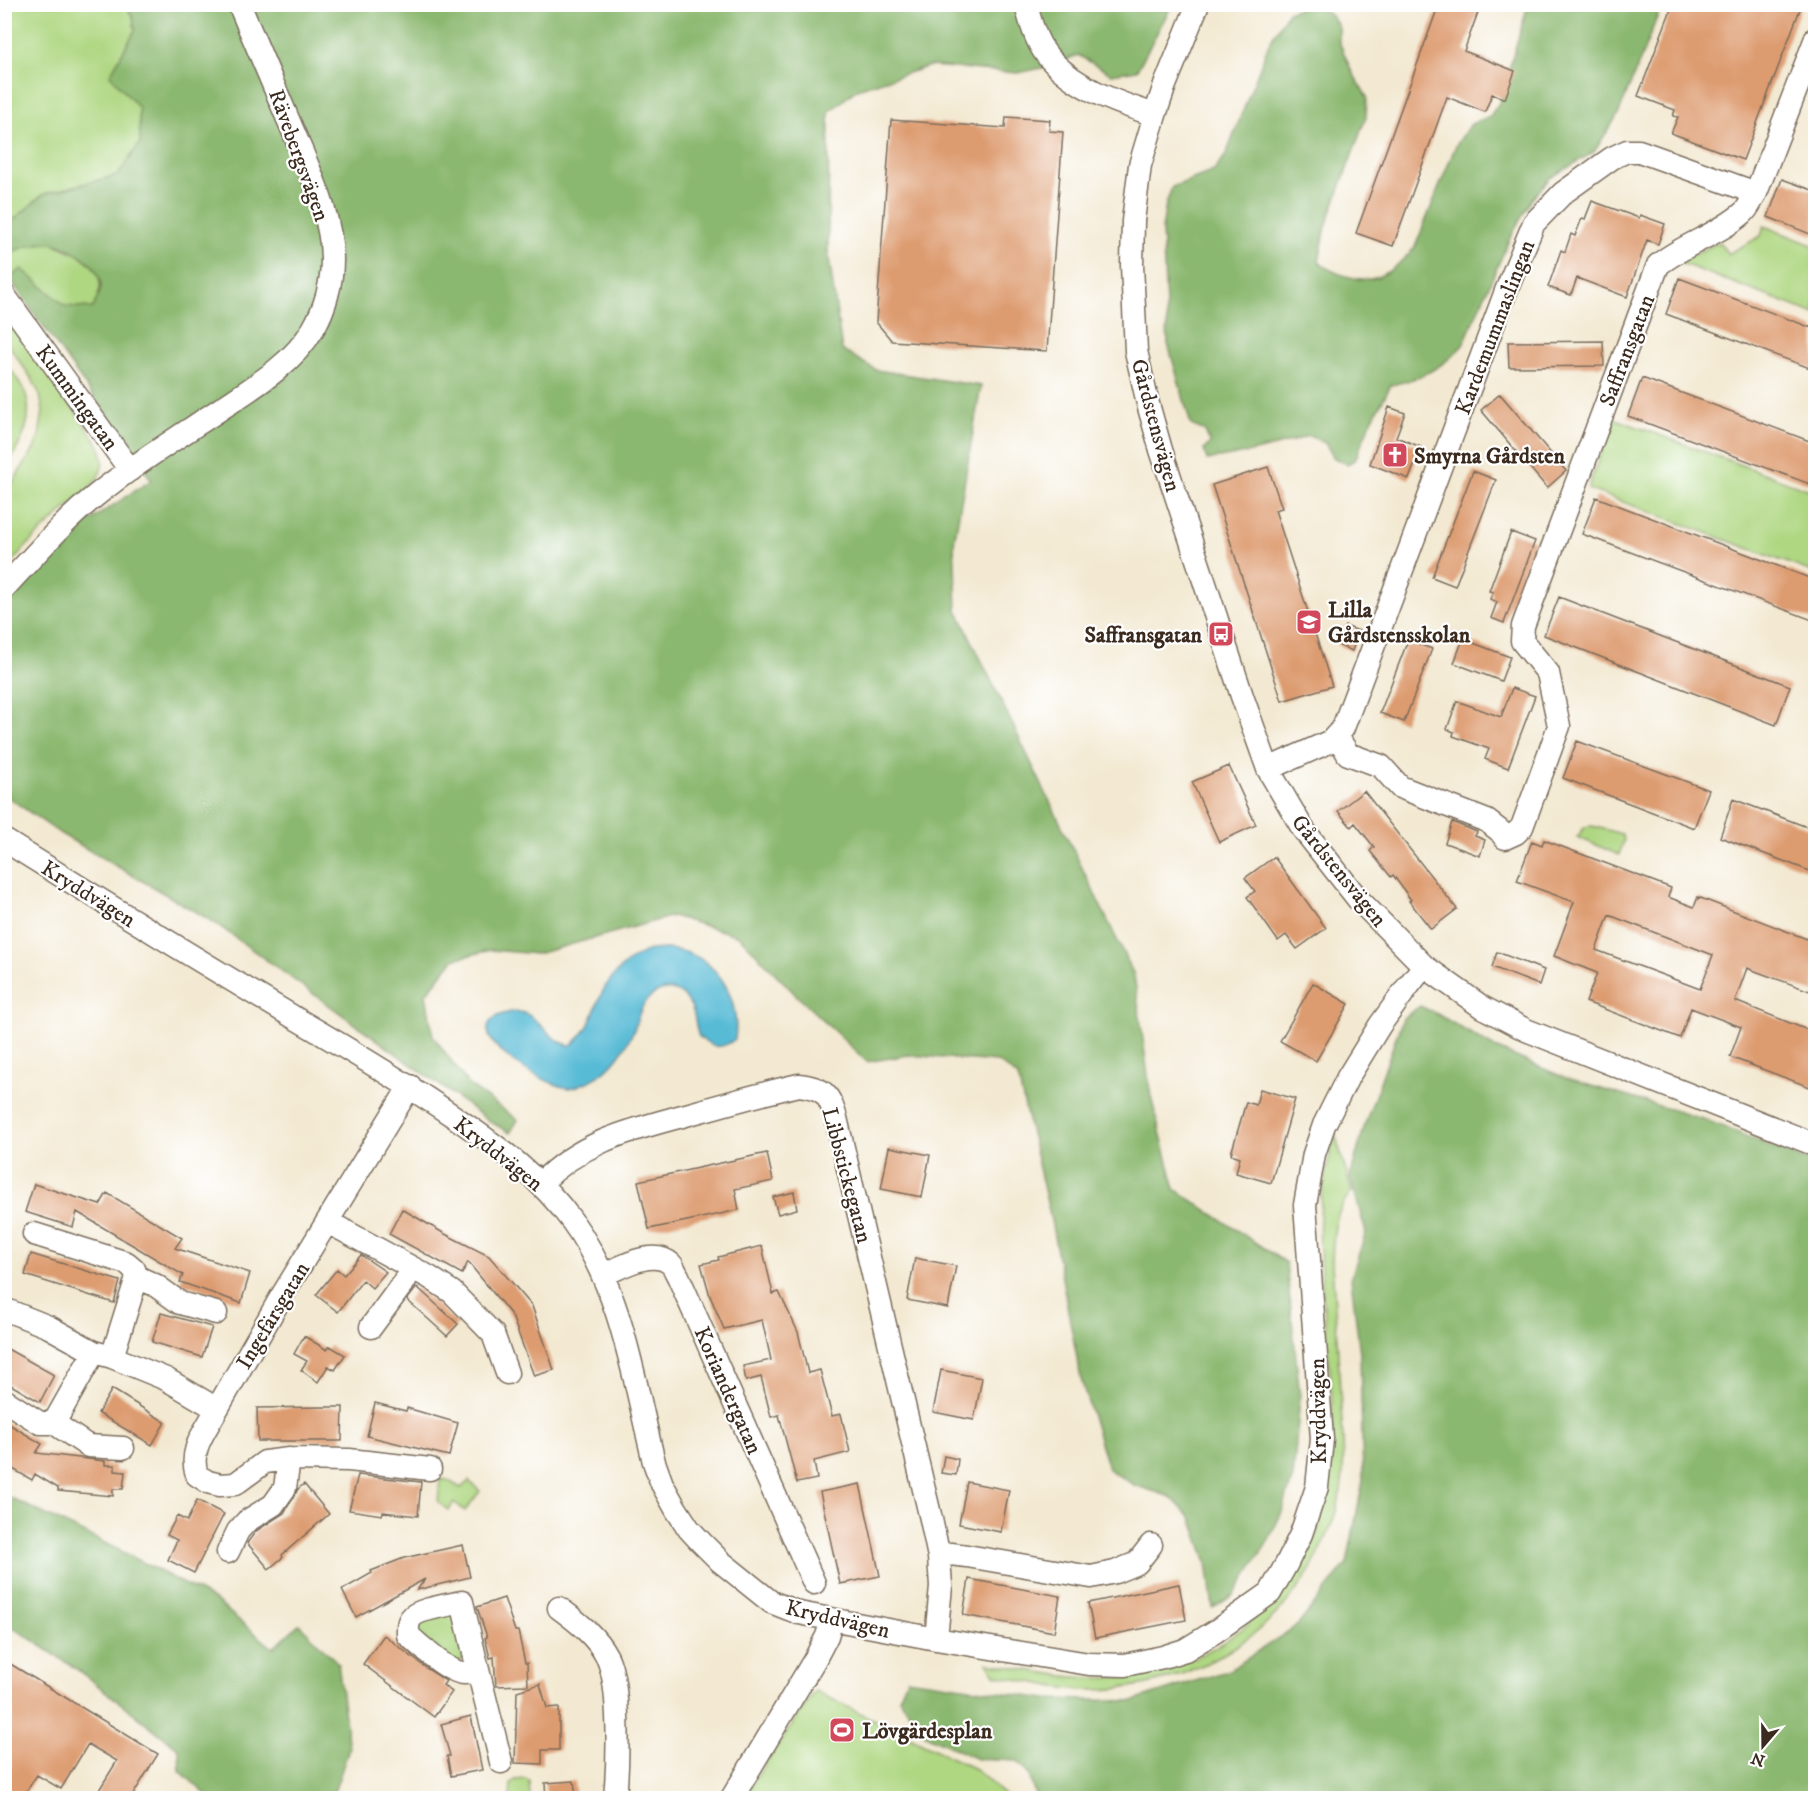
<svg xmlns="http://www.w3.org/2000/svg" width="1820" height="1803" viewBox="0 0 1820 1803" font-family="'IM FELL DW Pica',serif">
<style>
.green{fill:#afd782;stroke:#758050;stroke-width:1.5}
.forest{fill:#8bb870;stroke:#637147;stroke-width:1.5}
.water{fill:#58bbd6;stroke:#4a727a;stroke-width:1.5}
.building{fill:#dd9b70;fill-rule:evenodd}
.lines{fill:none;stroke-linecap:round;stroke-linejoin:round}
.minor-casing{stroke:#7b6d5d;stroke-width:25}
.minor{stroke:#fff;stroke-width:22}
.labels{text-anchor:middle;stroke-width:4.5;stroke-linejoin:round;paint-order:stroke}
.street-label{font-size:22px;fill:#3b2a1e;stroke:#fff}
.poi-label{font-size:22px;font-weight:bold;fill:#3b2a1e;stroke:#fff;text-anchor:start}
</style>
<rect width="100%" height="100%" fill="#fff"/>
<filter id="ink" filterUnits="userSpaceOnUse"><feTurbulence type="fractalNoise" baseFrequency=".0167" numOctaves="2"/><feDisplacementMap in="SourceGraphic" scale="12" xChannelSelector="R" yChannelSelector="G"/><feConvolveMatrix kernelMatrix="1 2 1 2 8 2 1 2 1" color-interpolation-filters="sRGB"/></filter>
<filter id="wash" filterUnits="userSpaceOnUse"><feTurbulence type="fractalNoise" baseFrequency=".008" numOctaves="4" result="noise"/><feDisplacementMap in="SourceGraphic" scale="24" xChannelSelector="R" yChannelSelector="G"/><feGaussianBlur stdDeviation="1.35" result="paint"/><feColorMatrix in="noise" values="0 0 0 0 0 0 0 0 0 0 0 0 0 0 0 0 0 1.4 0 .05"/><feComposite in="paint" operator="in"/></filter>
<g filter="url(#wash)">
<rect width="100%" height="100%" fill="#f3e9d2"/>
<path class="green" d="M 5,5 L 125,5 L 133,17 L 135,30 L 110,75 L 139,108 L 140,143 L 118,175 L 44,194 L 5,227 Z
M 1764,226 L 1815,246 L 1815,314 L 1678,262 L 1719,242 L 1728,254 L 1761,236 Z
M 52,243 C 72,252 99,260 100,285 C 101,292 95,302 93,308 L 65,306 L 22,270 L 9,278 L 5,273 L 5,246 L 14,251 L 34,244 Z
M 5,312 L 97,442 C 105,457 105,467 95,482 L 32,540 L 5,570 L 4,496 L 34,449 L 39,436 L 43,411 L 40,395 L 32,379 L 5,340 Z
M 5,362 C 11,371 19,380 24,390 C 37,419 19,446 5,470 Z
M 1613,418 L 1815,492 L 1815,573 L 1588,489 Z
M 1592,826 L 1622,834 L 1624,840 L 1619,855 L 1577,837 L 1585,827 Z
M 1335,1134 L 1352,1192 C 1333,1210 1333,1239 1332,1264 C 1335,1306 1338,1349 1340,1391 C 1342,1425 1346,1457 1341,1491 C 1338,1509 1331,1527 1324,1543 C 1285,1633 1192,1688 1095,1690 C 1064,1691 1027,1681 996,1675 L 987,1663 C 1023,1668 1059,1678 1095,1678 C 1157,1679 1215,1656 1259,1614 C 1275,1599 1289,1584 1300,1566 C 1349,1488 1330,1381 1323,1295 C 1321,1269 1318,1244 1320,1218 C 1321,1189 1328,1162 1335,1134 Z
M 440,1479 L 447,1480 L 461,1488 L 469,1481 L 480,1491 L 465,1511 L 454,1502 L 449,1510 L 438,1502 Z
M 453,1611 L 468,1652 L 458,1665 L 417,1633 L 419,1623 Z
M 815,1691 L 975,1769 L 1007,1798 L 742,1798 Z
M 526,1779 L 529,1781 L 530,1798 L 510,1798 L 511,1784 L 515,1780 Z"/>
<path class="forest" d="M 125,5 L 1172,5 L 1137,70 L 1111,74 L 1078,55 L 1051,66 L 1018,73 L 930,66 L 857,89 L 829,112 L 828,251 L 842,350 L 876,370 L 981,386 L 954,543 L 957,610 L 1134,975 L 1151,1097 L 1175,1189 L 1286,1263 L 1300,1397 L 1293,1477 L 1282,1512 L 1265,1547 L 1234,1595 L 1213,1608 L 1207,1562 L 1191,1518 L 1171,1497 L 1134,1485 L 1108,1469 L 1081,1379 L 1051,1220 L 1018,1077 L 998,1062 L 908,1055 L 867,1062 L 795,994 L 739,936 L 673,916 L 537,954 L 491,950 L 454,959 L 426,994 L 433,1036 L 469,1085 L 518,1120 L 510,1133 L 491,1122 L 215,923 L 61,834 L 5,795 L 5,611 L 14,597 L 67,536 L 151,480 L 121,431 L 107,416 L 9,278 L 22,269 L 65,306 L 93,308 C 95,302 101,293 101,286 C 101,264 70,246 50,243 C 37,242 26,247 14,251 L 5,246 L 5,227 L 44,194 L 118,175 L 140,143 L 139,108 L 110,75 L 135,30 L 133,17 Z
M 1528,5 L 1662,5 L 1619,113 L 1594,152 L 1550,178 L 1532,199 L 1509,240 L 1463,345 C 1443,368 1420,379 1391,385 L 1369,426 L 1355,460 L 1347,464 L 1334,458 L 1325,443 L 1309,436 C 1276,447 1241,455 1207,460 L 1204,450 L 1210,443 L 1205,431 L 1191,425 L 1168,344 L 1162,229 L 1166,204 L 1172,187 L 1214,171 L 1226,155 L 1269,43 L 1288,12 L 1305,6 L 1317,7 L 1330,14 L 1339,27 L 1339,41 L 1351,70 L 1367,97 L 1366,117 L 1326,226 L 1319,262 C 1331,273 1362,284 1378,277 C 1392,271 1405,259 1415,247 L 1456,145 L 1471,124 L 1490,116 L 1499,103 Z
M 1420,1006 L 1439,1015 L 1495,1048 L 1568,1079 L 1706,1120 L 1815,1164 L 1815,1798 L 1036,1798 L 1029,1775 L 1016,1761 L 977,1759 L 925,1735 L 899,1698 L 907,1679 L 1047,1699 L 1133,1701 L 1230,1670 L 1298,1625 L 1347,1563 L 1363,1481 L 1360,1354 L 1351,1278 L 1366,1232 L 1350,1177 L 1365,1124 L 1403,1018 Z
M 9,1497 L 123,1552 L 213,1599 L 273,1648 L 299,1624 L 338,1663 L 349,1749 L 332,1798 L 210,1798 L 180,1771 L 179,1749 L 78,1670 L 5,1622 L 4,1498 Z"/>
<path class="water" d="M 666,949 C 713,950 741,994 735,1039 C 720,1051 713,1047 699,1037 C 695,1027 696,1016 691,1006 C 681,987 662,984 647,1000 C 638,1009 638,1023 632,1034 C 622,1055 605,1077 582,1084 C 578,1086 573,1088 569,1088 C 550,1087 471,1044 491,1021 C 495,1016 500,1015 507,1013 C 536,1003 545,1043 571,1045 C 592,1029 591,1015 602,993 C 610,976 629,958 647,951 C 652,949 660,950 666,949 Z"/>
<g id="blocks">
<path class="building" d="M 1439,4 L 1481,4 L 1464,51 L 1515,71 L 1505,99 L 1492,94 L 1485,112 L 1447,97 L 1393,246 L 1356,233 Z
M 1673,4 L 1802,4 L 1743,160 L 1671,133 L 1678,117 L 1673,116 L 1675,110 L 1638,96 Z
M 1006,117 L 1050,120 L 1049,131 L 1063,132 L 1047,351 L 892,341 L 876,322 L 891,120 L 1005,128 Z
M 1782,179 L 1815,191 L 1815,236 L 1768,217 Z
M 1592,201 L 1639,218 L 1640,215 L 1665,224 L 1658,244 L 1647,240 L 1627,297 L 1577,278 L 1571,295 L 1548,287 L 1561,250 L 1565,252 L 1571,234 L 1575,236 L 1582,218 L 1585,219 Z
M 1679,278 L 1815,329 L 1815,370 L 1666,314 Z
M 1603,341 L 1604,366 L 1509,367 L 1508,342 Z
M 1642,378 L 1815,443 L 1815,486 L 1628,416 Z
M 1500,394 L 1566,471 L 1547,488 L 1481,410 Z
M 1389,407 L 1405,413 L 1396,437 L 1421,447 L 1409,479 L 1370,464 Z
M 1268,467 L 1282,508 L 1275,510 L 1332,686 L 1282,701 L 1212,485 Z
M 1473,471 L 1496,480 L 1455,586 L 1432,577 Z
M 1596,497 L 1815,580 L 1815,621 L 1582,534 Z
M 1511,532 L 1535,541 L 1504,623 L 1491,618 L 1497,602 L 1490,599 L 1493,592 L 1489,591 Z
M 1559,597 L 1790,686 L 1776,725 L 1544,635 Z
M 1345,626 L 1359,631 L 1352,651 L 1338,645 Z
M 1463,639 L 1510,657 L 1501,681 L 1454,663 Z
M 1408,640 L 1432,649 L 1404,722 L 1380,713 Z
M 1512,688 L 1535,696 L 1508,768 L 1485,759 L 1489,749 L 1453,736 L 1454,732 L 1447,729 L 1457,701 L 1501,717 Z
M 1577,741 L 1709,790 L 1694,828 L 1563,778 Z
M 1229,766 L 1256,825 L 1219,842 L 1192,782 Z
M 1364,791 L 1457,909 L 1431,929 L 1409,901 L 1411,900 L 1393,875 L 1391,877 L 1370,851 L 1374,847 L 1355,823 L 1351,827 L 1338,811 Z
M 1733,799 L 1815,830 L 1815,873 L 1720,837 Z
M 1452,822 L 1477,832 L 1475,836 L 1485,840 L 1480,856 L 1445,843 Z
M 1544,840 L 1671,888 L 1668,897 L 1694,907 L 1698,897 L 1815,942 L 1815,993 L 1747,968 L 1735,1001 L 1815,1033 L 1815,1089 L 1730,1057 L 1741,1027 L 1691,1008 L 1680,1038 L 1586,1002 L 1597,973 L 1554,956 L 1574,902 L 1517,881 L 1532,841 L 1542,845 ZM 1609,915 L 1713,955 L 1700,989 L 1596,950 Z
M 1274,857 L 1326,928 L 1297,949 L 1286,935 L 1278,941 L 1247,897 L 1255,891 L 1245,878 Z
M 1497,952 L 1544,970 L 1539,985 L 1492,967 Z
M 1313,983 L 1349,1004 L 1316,1061 L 1280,1041 Z
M 1260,1089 L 1295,1099 L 1271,1183 L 1236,1173 L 1240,1157 L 1231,1154 L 1246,1102 L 1256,1105 Z
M 889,1147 L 930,1155 L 922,1197 L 881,1189 Z
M 767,1153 L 773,1181 L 735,1189 L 739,1210 L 649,1229 L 638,1181 Z
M 34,1184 L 100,1205 L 107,1193 L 182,1238 L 175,1248 L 250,1273 L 241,1303 L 180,1282 L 183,1275 L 77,1212 L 73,1227 L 25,1212 Z
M 794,1192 L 797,1209 L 778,1214 L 773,1197 Z
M 402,1209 L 445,1234 L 489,1256 L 532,1306 L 554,1370 L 534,1376 L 512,1316 L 468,1262 L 462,1274 L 389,1234 Z
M 762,1246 L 773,1294 L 779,1292 L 798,1332 L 808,1373 L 820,1370 L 832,1416 L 841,1414 L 850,1452 L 814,1461 L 817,1479 L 797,1483 L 779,1415 L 771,1417 L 761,1377 L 746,1381 L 743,1366 L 771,1360 L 762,1320 L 724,1329 L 710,1296 L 701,1264 L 719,1260 L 718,1257 Z
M 31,1254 L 120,1281 L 114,1303 L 25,1275 Z
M 361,1255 L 386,1272 L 372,1288 L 363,1280 L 338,1312 L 316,1295 L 337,1269 L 344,1275 Z
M 915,1258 L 956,1266 L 948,1308 L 907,1300 Z
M 417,1287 L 458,1324 L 447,1336 L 407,1300 Z
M 161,1313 L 212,1327 L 202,1357 L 152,1342 Z
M 304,1336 L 327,1350 L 330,1346 L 345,1355 L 335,1370 L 328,1366 L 318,1382 L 301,1370 L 307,1361 L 294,1354 Z
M 4,1347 L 54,1375 L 40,1402 L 4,1381 Z
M 941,1370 L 982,1378 L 974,1420 L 933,1412 Z
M 112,1389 L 165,1422 L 152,1445 L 98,1413 Z
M 375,1403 L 406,1411 L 407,1408 L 458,1423 L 449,1456 L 367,1436 Z
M 322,1407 L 343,1407 L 342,1441 L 258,1441 L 257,1408 Z
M 4,1421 L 42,1444 L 36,1453 L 105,1461 L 105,1465 L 115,1465 L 115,1471 L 125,1472 L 123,1489 L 113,1489 L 113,1496 L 58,1491 L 58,1488 L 35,1474 L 32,1480 L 4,1464 Z
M 944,1456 L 958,1459 L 956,1475 L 941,1473 Z
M 358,1475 L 421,1482 L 418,1516 L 383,1512 L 382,1515 L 349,1510 Z
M 967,1482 L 1009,1490 L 1001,1532 L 959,1524 Z
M 304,1484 L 329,1514 L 282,1555 L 283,1557 L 269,1569 L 247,1543 L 256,1531 L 284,1513 L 298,1489 Z
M 860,1484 L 880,1576 L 840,1584 L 820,1492 Z
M 197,1500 L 224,1514 L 194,1573 L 168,1560 L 177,1540 L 167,1535 L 177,1516 L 187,1521 Z
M 463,1545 L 470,1577 L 417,1590 L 425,1579 L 356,1617 L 342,1590 L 372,1573 L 371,1571 L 404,1558 Z
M 969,1579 L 1060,1596 L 1054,1632 L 963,1615 Z
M 1179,1584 L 1186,1620 L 1095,1638 L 1088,1603 Z
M 504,1598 L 515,1631 L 518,1631 L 525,1663 L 527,1663 L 528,1685 L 496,1686 L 494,1657 L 490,1658 L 485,1638 L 487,1637 L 477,1607 Z
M 384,1635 L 426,1668 L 446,1681 L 443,1685 L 452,1692 L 434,1717 L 363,1664 Z
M 4,1660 L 158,1754 L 131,1798 L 94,1798 L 117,1761 L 88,1744 L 61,1789 L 37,1775 L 22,1798 L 4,1798 Z
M 540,1684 L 547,1708 L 559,1707 L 559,1750 L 542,1750 L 542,1764 L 515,1763 L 517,1691 Z
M 471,1716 L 482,1770 L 451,1776 L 447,1756 L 450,1756 L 441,1724 Z
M 574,1781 L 576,1798 L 546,1798 L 545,1783 Z"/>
</g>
</g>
<g filter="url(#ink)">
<use href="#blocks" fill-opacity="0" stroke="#7b6d5d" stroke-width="1.5"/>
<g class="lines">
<g class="minor-casing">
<path id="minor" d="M 1026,4 C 1030,22 1037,45 1050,59 C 1077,89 1118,103 1155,115
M 1198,4 L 1165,85 L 1155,115 L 1140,165 L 1133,221 L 1132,265 L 1136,351 L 1148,404 L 1161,450 L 1242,696 L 1268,769 L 1303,829 L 1358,899 L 1424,966 L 1482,1007 L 1526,1030 L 1816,1145
M 4,295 L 130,470
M 4,588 C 33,557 61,524 94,497 C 131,467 172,441 213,414 C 248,390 291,367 313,329 C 325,309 332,283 332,260 C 332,218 312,176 296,138 C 277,93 258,49 239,4
M 1337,736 L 1348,754 L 1381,766 L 1400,787 L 1487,821 L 1500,831 L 1505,838 L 1516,833 L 1522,827 L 1559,726 L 1548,673 L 1522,641 L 1523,626 L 1658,265 C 1684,244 1718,235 1743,213 C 1749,208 1752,199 1756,193 L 1816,38
M 1268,769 L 1331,741 L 1343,728 L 1506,291 L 1534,223 L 1563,193 L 1612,158 L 1627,151 L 1639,151 L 1756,193
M 4,840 C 101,901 198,960 295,1018 C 350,1050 404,1082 456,1118 C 500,1148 541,1178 572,1221 C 622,1290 634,1381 654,1462 L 662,1484 L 676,1509 L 689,1529 L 701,1542 L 720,1561 L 771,1602 L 799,1613 L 936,1639 L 1089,1664 L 1125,1665 L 1163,1657 L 1185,1650 L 1216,1631 L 1270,1593 L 1287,1563 L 1301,1534 L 1317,1487 L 1322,1439 L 1305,1205 L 1314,1154 L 1324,1125 L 1348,1077 L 1380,1025 L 1409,985 L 1424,966
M 541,1183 C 584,1139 636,1129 693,1113 C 728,1103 764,1093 799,1085 C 825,1088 829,1095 836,1118 L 931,1519 L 939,1557 L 941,1586 L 936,1639
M 328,1222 L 429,1277 L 452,1292 L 493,1334 L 507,1373
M 34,1234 L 127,1263 L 134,1269 L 137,1277 L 112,1357
M 603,1275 C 621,1267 653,1248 671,1264 C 674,1267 676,1273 678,1276 L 814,1583
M 137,1277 L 155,1285 L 180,1303 L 216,1313
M 4,1309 L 49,1327 L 94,1352 L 112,1357 L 166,1379 L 217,1409 L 280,1299 L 410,1086
M 371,1327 L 404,1282 L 411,1269
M 4,1400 L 40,1423 L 54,1423 L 94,1352
M 217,1409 C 206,1430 188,1450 197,1475 L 208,1482 L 220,1485 L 235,1484 L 265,1462 L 289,1459 L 349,1460 L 430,1469
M 54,1423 L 88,1446 L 123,1448
M 228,1552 L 238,1531 L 247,1521 L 273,1505 L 285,1488 L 289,1459
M 939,1557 L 951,1554 L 967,1556 L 1091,1577 L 1115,1572 L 1137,1563 L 1151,1545
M 559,1608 C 578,1622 596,1636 607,1657 C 621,1686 618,1765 615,1798
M 478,1670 L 462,1602 C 450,1605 419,1609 412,1617 C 407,1622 408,1629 408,1635 C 419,1645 449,1673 464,1673 C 468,1674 474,1671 478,1670 L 501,1762
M 732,1798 L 815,1659 L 827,1636 L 832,1619"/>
</g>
<use href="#minor" class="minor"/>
</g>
</g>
<defs>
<g id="church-square" transform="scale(1.35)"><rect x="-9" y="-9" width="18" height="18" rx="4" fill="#d1495b" stroke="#fff"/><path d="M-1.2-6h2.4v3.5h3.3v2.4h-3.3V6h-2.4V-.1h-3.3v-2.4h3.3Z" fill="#fff"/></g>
<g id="school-square" transform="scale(1.35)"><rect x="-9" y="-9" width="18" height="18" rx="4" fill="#d1495b" stroke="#fff"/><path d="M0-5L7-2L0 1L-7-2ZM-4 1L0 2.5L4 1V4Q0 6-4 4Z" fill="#fff"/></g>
<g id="bus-square" transform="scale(1.35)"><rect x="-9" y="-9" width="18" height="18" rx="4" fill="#d1495b" stroke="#fff"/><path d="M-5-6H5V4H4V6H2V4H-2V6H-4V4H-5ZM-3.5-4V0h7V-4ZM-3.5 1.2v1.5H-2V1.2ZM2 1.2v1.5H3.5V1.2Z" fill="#fff"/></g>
<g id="stadium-square" transform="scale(1.35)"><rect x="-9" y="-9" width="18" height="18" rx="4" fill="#d1495b" stroke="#fff"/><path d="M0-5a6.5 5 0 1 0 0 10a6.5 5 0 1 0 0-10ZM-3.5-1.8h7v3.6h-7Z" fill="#fff"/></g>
</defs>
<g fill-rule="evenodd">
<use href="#church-square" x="1395" y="455"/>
<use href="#school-square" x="1309" y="622"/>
<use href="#bus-square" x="1221" y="634"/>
<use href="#stadium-square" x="842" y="1730"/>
</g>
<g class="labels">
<g class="street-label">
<text transform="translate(300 155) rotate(70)" y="8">Rävebergsvägen</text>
<text transform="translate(1494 327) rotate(-69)" y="8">Kardemummaslingan</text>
<text transform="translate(1626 350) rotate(-69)" y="8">Saffransgatan</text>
<text transform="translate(78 397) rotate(54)" y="8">Kummingatan</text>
<text transform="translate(1157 425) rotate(75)" y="8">Gårdstensvägen</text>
<text transform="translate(1340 870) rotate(51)" y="8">Gårdstensvägen</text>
<text transform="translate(89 893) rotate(32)" y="8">Kryddvägen</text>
<text transform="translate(499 1153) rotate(38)" y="8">Kryddvägen</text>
<text transform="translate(848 1175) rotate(75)" y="8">Libbstickegatan</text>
<text transform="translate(272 1315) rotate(-59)" y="8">Ingefärsgatan</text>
<text transform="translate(729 1390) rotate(66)" y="8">Koriandergatan</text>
<text transform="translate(1317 1411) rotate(-91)" y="8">Kryddvägen</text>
<text transform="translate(838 1618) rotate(13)" y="8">Kryddvägen</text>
</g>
<g class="poi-label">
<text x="1414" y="463">Smyrna Gårdsten</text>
<text x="1328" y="617">Lilla<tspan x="1328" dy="25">Gårdstensskolan</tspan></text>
<text x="1202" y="642" text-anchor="end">Saffransgatan</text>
<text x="862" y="1738">Lövgärdesplan</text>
</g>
</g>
<rect width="1820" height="1803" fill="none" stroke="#fff" stroke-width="24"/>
<g transform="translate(1763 1746) rotate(200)" stroke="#ffffff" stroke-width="4.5" paint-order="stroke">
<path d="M0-4.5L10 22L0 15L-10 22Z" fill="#3b2a1e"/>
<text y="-9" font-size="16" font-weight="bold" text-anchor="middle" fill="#3b2a1e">N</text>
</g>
</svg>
